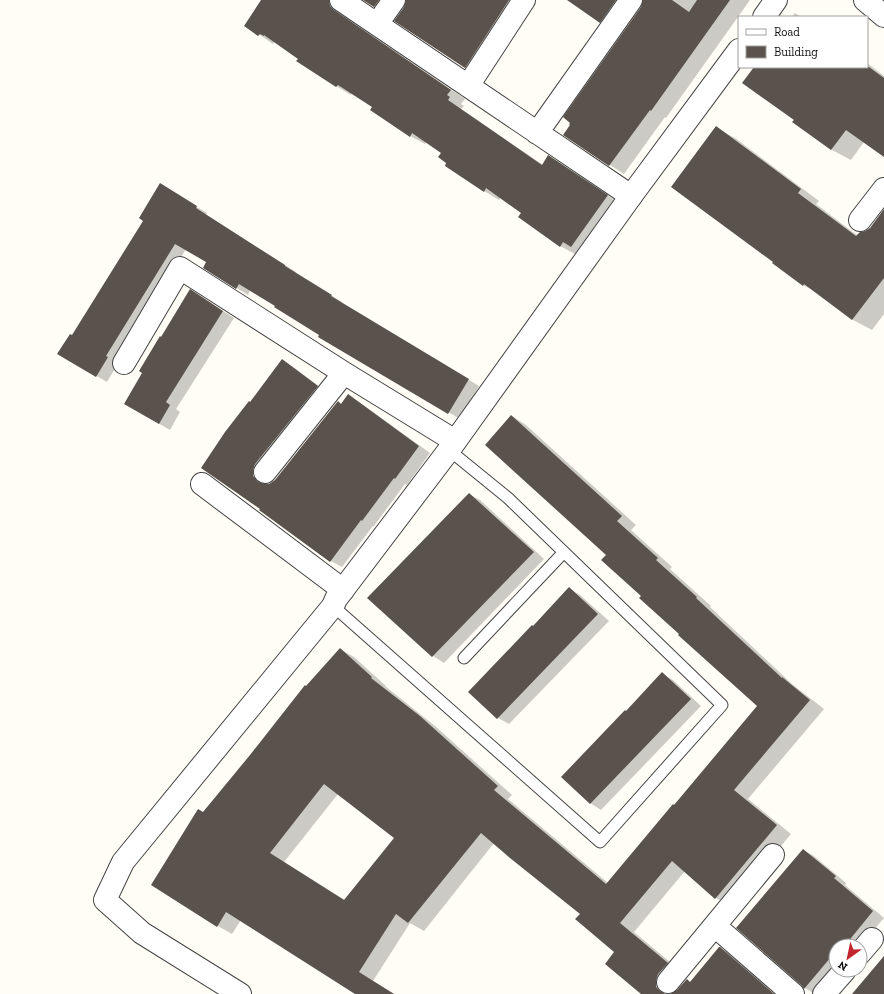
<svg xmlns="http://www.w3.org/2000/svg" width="884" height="994" viewBox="0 0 884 994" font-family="'Zilla Slab',serif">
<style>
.shadow{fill:#0003;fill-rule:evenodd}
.building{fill:#5a524d;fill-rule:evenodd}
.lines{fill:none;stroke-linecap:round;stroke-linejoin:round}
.service-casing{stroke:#444;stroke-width:13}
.minor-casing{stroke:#444;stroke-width:24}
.tertiary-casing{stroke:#444;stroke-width:24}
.service{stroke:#fff;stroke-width:11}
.minor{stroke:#fff;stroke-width:22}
.tertiary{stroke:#fff;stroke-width:22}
</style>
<rect width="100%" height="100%" fill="#fffdf5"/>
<path class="shadow" d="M 263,0 L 347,0 L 344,14 L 349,20 L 465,99 L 461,104 L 464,106 L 461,109 L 543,165 L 549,157 L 622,205 L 586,254 L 578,250 L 575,254 L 560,246 L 523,213 L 501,197 L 499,200 L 484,191 L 446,166 L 448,163 L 442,153 L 427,142 L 425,144 L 410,136 L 373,107 L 352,93 L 351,95 L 336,86 L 275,41 L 273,44 L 245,25 Z
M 365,0 L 400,0 L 389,15 Z
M 407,0 L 530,0 L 480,76 L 465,68 L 405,8 Z
M 568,0 L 636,0 L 615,30 Z
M 644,0 L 750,0 L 666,118 L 665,117 L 624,174 L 564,135 L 642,8 Z
M 795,13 L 801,17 L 792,17 Z
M 867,63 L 884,76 L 884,155 L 864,142 L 851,160 L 832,150 L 794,122 L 795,120 L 756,67 L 867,67 Z
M 716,128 L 735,138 L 819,201 L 816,204 L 858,236 L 871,228 L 884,211 L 884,314 L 872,330 L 853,320 L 816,292 L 803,285 Z
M 160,185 L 207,213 L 206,215 L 296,272 L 295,273 L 342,302 L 341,303 L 479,386 L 460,419 L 320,336 L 321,335 L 250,290 L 248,295 L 204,267 L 207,262 L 186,249 L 107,382 L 59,354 L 72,337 L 145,220 Z
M 201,297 L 234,318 L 176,409 L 180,412 L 170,430 L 125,404 L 161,339 Z
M 282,361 L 293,367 L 328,393 L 263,476 L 265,485 L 270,485 L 275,481 L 348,396 L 359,402 L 430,453 L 407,485 L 405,484 L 374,526 L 373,526 L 342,567 L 331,561 L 260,510 L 261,509 L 202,468 Z
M 512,416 L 526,425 L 636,525 L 631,530 L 672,567 L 670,569 L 711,606 L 710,607 L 792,684 L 824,709 L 748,799 L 791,834 L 752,881 L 731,906 L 716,898 L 685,871 L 634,932 L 682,972 L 670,988 L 671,994 L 642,994 L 616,952 L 581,913 L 494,843 L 424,931 L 410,923 L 373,981 L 394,994 L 356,994 L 241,920 L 232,934 L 218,926 L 203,813 L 306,687 L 340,649 L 354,657 L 386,686 L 385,686 L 435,726 L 512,795 L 508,799 L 608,883 L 675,806 L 758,706 L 680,634 L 642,596 L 607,555 ZM 338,794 L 395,838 L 345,900 L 284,862 Z
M 469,494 L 480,500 L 544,559 L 444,663 L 433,656 L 369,598 Z
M 570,589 L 580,595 L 609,621 L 509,724 L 498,718 L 534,627 Z
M 662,674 L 673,680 L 701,706 L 601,810 L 590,803 L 627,712 Z
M 803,850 L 814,856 L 846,883 L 845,885 L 884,918 L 860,946 L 836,946 L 836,970 L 815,994 L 805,988 L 802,984 Z
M 720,948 L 735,957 L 778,994 L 673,994 L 691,982 Z"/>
<path class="building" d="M 261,0 L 329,0 L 330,6 L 334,10 L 451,90 L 447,95 L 450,97 L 448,100 L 542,165 L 548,155 L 608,195 L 571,247 L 563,242 L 560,247 L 518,217 L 521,213 L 486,188 L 484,192 L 445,166 L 446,163 L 438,157 L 441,153 L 412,133 L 410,137 L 370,110 L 372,107 L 338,85 L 336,87 L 296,61 L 298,59 L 264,35 L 264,36 L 260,34 L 258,36 L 244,26 Z
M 363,0 L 379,0 L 374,7 Z
M 406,0 L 509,0 L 465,68 L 394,21 L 404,7 Z
M 567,0 L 616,0 L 600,23 Z
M 643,0 L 672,0 L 689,12 L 697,0 L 730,0 L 651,111 L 650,110 L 609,166 L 563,135 L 570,125 L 569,124 L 570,123 L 563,117 L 641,7 Z
M 754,67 L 869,67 L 884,78 L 884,157 L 846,130 L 831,150 L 792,122 L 794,120 L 742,83 Z
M 716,126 L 801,189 L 798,193 L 856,236 L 860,232 L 865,231 L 870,228 L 884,209 L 884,278 L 852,320 L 804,284 L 803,286 L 772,263 L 773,262 L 671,187 Z
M 160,183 L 197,206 L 196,208 L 285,265 L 285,266 L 332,295 L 331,296 L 469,379 L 448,414 L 318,337 L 319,335 L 274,307 L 275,306 L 239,284 L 236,289 L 203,268 L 206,262 L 175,244 L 106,356 L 108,357 L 96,377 L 57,354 L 70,334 L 72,335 L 143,221 L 139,218 Z
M 190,289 L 223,311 L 166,402 L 170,405 L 159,424 L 124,404 L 142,373 L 139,371 L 160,336 L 161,337 Z
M 282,359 L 318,386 L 255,464 L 253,470 L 253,476 L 258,482 L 264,484 L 269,484 L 275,480 L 338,401 L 341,404 L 348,394 L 419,446 L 395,479 L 394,478 L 362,521 L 361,520 L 330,562 L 259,510 L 260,509 L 201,468 L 225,432 L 249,401 L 250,402 Z
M 511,415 L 622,516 L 617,521 L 658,558 L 656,560 L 697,597 L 696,598 L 782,678 L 782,677 L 810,700 L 734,790 L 777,825 L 715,899 L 672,861 L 620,923 L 668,963 L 658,974 L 656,980 L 656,987 L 660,991 L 665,994 L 641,994 L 605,964 L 614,952 L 575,919 L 580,914 L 510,858 L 481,833 L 408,923 L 396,914 L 359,972 L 394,994 L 355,994 L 226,912 L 217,927 L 151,885 L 198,809 L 203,812 L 250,755 L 305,685 L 306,686 L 340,648 L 372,677 L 371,678 L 420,716 L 498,786 L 494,790 L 606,884 L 673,804 L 674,805 L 757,706 L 678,635 L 679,634 L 639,598 L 641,596 L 601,560 L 606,555 L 485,445 ZM 324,784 L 394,838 L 344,900 L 270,853 Z
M 469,493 L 534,552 L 432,657 L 367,598 Z
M 569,587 L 598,614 L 497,719 L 468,692 L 532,625 L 533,626 Z
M 662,672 L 691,699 L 590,804 L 561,777 L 625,710 L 626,711 Z
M 803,849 L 836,876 L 834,878 L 873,911 L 847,943 L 844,941 L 840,946 L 836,946 L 836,951 L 804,989 L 801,985 L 736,928 Z
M 719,947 L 720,947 L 774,994 L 670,994 L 677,990 L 687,979 L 690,982 Z
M 884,956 L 884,994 L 852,994 Z"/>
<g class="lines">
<g class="service-casing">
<path id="service" d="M 333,606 L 600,842 L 722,705 L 508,498 L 449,450
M 464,658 L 564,552"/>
</g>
<g class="minor-casing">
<path id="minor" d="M 341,0 L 631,196
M 377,24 L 394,0
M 468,86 L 524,0
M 537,133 L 631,0
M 860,220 L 884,189
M 124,363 L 180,268 L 344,373 L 455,441
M 265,472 L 344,373
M 202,484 L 343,590
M 715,926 L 793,994
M 860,953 L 872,939
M 668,982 L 773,855
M 824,994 L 845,970"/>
</g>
<g class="tertiary-casing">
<path id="tertiary" d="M 865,0 L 884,16
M 764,17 L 776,0
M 240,994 L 142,933 L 105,900 L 123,862 L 333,606 L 336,599 L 449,450 L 631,196 L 739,50"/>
</g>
<use href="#service" class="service"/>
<use href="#minor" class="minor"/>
<use href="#tertiary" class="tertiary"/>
</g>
<rect x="738" y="16" width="130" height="52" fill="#ffffff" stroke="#a0a0a0"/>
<rect x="746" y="29" width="20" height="6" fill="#ffffff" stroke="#a0a0a0"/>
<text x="774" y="36" font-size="12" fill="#111111">Road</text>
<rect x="746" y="46" width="20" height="12" fill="#5a524d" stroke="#a0a0a0"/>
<text x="774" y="56" font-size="12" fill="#111111">Building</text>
<g transform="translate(848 958) rotate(213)"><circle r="19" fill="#ffffff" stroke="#a0a0a0"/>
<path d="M0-3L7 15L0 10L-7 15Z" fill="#c4262e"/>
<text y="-6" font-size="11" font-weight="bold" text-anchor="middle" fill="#111111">N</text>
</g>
</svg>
